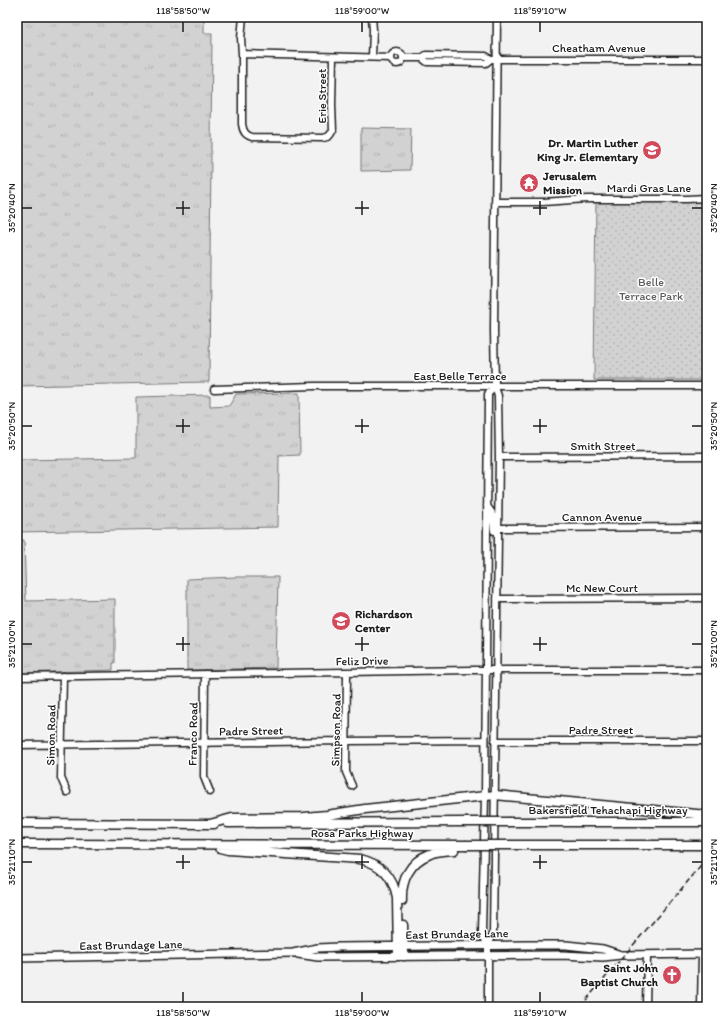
<svg xmlns="http://www.w3.org/2000/svg" width="724" height="1024" viewBox="0 0 724 1024" font-family="Itim,sans-serif">
<style>
.grass{fill:url(#grass-tufts);stroke:#777}
.park{fill:url(#park-dots);stroke:#777}
.lines{fill:none;stroke-linecap:round;stroke-linejoin:round}
.minor-casing{stroke:#1c1c1c;stroke-width:9}
.major-casing{stroke:#1c1c1c;stroke-width:10}
.highway-casing{stroke:#1c1c1c;stroke-width:11}
.minor{stroke:#fff;stroke-width:6}
.major{stroke:#fff;stroke-width:7}
.highway{stroke:#fff;stroke-width:8}
.rail{stroke:#1c1c1c;stroke-width:1.5;stroke-dasharray:6 3;stroke-linecap:butt}
.highway-bridge-casing{stroke:#1c1c1c;stroke-width:11;stroke-linecap:butt}
.highway-bridge{stroke:#fff;stroke-width:8}
.ticks{fill:none;stroke:#1c1c1c;stroke-width:1.5}
.labels{text-anchor:middle;stroke-width:3;stroke-linejoin:round;paint-order:stroke}
.street-label{font-size:12px;fill:#1c1c1c;stroke:#fff}
.poi-label{font-size:12px;font-weight:bold;fill:#1c1c1c;stroke:#fff;text-anchor:end}
.park-label{font-size:12px;fill:#5c5c5c;stroke:#fff}
.neatline{fill:none;stroke:#1c1c1c;stroke-width:1.5}
.ticks-label{font-size:10px;text-anchor:middle;fill:#1c1c1c}
</style>
<defs>
<pattern id="grass-tufts" width="24" height="20" patternUnits="userSpaceOnUse"><rect width="24" height="20" fill="#d2d2d2"/><path d="M3 7l-1-3M5 7V3M7 7l1-3M15 17l-1-3M17 17v-4M19 17l1-3" fill="none" stroke="#b4b4b4"/></pattern>
<pattern id="park-dots" width="8" height="8" patternUnits="userSpaceOnUse"><rect width="8" height="8" fill="#d2d2d2"/><path d="M2 2h.1M6 6h.1" fill="none" stroke="#b4b4b4" stroke-width="1.8" stroke-linecap="round"/></pattern>
</defs>
<rect width="100%" height="100%" fill="#f2f2f2"/>
<filter id="ink" filterUnits="userSpaceOnUse"><feTurbulence type="fractalNoise" baseFrequency=".025" numOctaves="2"/><feDisplacementMap in="SourceGraphic" scale="8" xChannelSelector="R" yChannelSelector="G"/><feConvolveMatrix kernelMatrix="1 2 1 2 8 2 1 2 1" color-interpolation-filters="sRGB"/></filter>
<g filter="url(#ink)">
<path class="grass" d="M 17,17 L 204,17 L 204,33 L 212,33 L 209,382 L 17,386 Z
M 361,128 L 411,129 L 410,170 L 361,171 Z
M 299,393 L 300,455 L 279,456 L 278,527 L 17,532 L 17,460 L 136,458 L 136,397 L 210,395 L 210,407 L 229,406 L 236,394 Z
M 17,540 L 24,540 L 26,601 L 115,599 L 115,663 L 113,663 L 113,670 L 17,673 Z
M 236,577 L 278,577 L 276,668 L 187,670 L 187,579 Z"/>
<path class="park" d="M 596,198 L 707,198 L 707,380 L 594,380 Z"/>
<g class="lines">
<g class="minor-casing">
<path id="minor" d="M 243,17 L 241,38 L 242,54 L 242,124 C 243,131 245,135 252,137 L 323,138 L 327,137 L 330,135 L 333,130 L 332,105 L 333,57
M391 58a6 6 0 1 1 12 0a6 6 0 1 1-12 0Z
M 242,54 L 391,58
M 372,57 L 373,30 L 372,17
M 403,58 L 422,58 L 426,55 L 486,56 L 491,59
M 422,58 L 427,62 L 486,63 L 491,59 L 707,59
M 495,202 L 543,202 L 587,199 L 687,199 L 706,198 L 707,199
M 214,389 L 314,386 L 707,386
M 499,457 L 707,456
M 487,506 L 492,513 L 494,531
M 498,528 L 707,527
M 497,599 L 707,598
M 347,673 L 346,772 L 352,786
M 205,674 L 204,777 L 210,792
M 63,676 L 61,778 L 67,792
M 17,677 L 472,670 L 707,670
M 495,741 L 707,741
M 17,745 L 347,741 L 485,740
M 488,945 L 482,934 L 485,796 L 488,394 L 495,387
M 488,1007 L 488,945 L 493,935 L 499,457 L 498,396 L 495,387 L 494,330 L 497,17
M 646,1007 L 647,955
M 701,1007 L 702,954"/>
</g>
<g class="major-casing">
<path id="major" d="M 298,954 L 318,957 L 562,955 L 603,957 L 621,955 L 707,954
M 17,958 L 293,953 L 318,948 L 339,947 L 527,945 L 566,945 L 603,949 L 621,955"/>
</g>
<g class="highway-casing">
<path id="highway" d="M 509,822 L 707,822
M 17,823 L 214,824
M 228,823 L 467,822
M 210,824 L 232,818 L 304,817 L 327,815 L 365,809 L 495,795 L 707,815
M 17,844 L 465,845
M 498,845 L 707,845
M 220,848 L 228,850 L 360,859 C 382,864 393,877 397,898 L 398,956
M 402,901 C 401,881 409,862 430,854 C 437,851 446,851 454,850
M 403,925 L 404,956"/>
</g>
<use href="#minor" class="minor"/>
<use href="#major" class="major"/>
<use href="#highway" class="highway"/>
<path class="rail" d="M 580,1007 L 707,859"/>
<g class="highway-bridge-casing">
<path id="highway-bridge" d="M 467,822 L 509,822
M 465,845 L 498,845"/>
</g>
<use href="#highway-bridge" class="highway-bridge"/>
</g>
</g>
<path class="ticks" d="M 183,22 L 183,32M 362,22 L 362,32M 540,22 L 540,32M 183,201 L 183,215M 362,201 L 362,215M 540,201 L 540,215M 22,208 L 32,208M 176,208 L 190,208M 355,208 L 369,208M 533,208 L 547,208M 692,208 L 702,208M 183,419 L 183,433M 362,419 L 362,433M 540,419 L 540,433M 22,426 L 32,426M 176,426 L 190,426M 355,426 L 369,426M 533,426 L 547,426M 692,426 L 702,426M 183,637 L 183,651M 362,637 L 362,651M 540,637 L 540,651M 22,644 L 32,644M 176,644 L 190,644M 355,644 L 369,644M 533,644 L 547,644M 692,644 L 702,644M 183,855 L 183,869M 362,855 L 362,869M 540,855 L 540,869M 22,862 L 32,862M 176,862 L 190,862M 355,862 L 369,862M 533,862 L 547,862M 692,862 L 702,862M 183,992 L 183,1002M 362,992 L 362,1002M 540,992 L 540,1002"/>
<defs>
<g id="school-disc" transform="scale(1)"><circle r="9.5" fill="#d1495b" stroke="#fff"/><path d="M0-5L7-2L0 1L-7-2ZM-4 1L0 2.5L4 1V4Q0 6-4 4Z" fill="#fff"/></g>
<g id="temple-disc" transform="scale(1)"><circle r="9.5" fill="#d1495b" stroke="#fff"/><path d="M0-6L5-2H3V0L6.5 2.5H4V6H1.5V3h-3V6H-4V2.5H-6.5L-3 0V-2H-5Z" fill="#fff"/></g>
<g id="church-disc" transform="scale(1)"><circle r="9.5" fill="#d1495b" stroke="#fff"/><path d="M-1.2-6h2.4v3.5h3.3v2.4h-3.3V6h-2.4V-.1h-3.3v-2.4h3.3Z" fill="#fff"/></g>
</defs>
<g fill-rule="evenodd">
<use href="#school-disc" x="652" y="150"/>
<use href="#temple-disc" x="529" y="183"/>
<use href="#school-disc" x="341" y="621"/>
<use href="#church-disc" x="672" y="975"/>
</g>
<g class="labels">
<g class="street-label">
<text x="599" y="52">Cheatham Avenue</text>
<text transform="translate(322 96) rotate(-90)" y="4">Erie Street</text>
<text x="649" y="192">Mardi Gras Lane</text>
<text x="460" y="380">East Belle Terrace</text>
<text x="603" y="450">Smith Street</text>
<text x="602" y="521">Cannon Avenue</text>
<text x="602" y="592">Mc New Court</text>
<text transform="translate(362 661) rotate(-1)" y="4">Feliz Drive</text>
<text transform="translate(336 730) rotate(-89)" y="4">Simpson Road</text>
<text x="601" y="734">Padre Street</text>
<text transform="translate(251 731) rotate(-1)" y="4">Padre Street</text>
<text transform="translate(193 734) rotate(-89)" y="4">Franco Road</text>
<text transform="translate(51 735) rotate(-89)" y="4">Simon Road</text>
<text x="608" y="814">Bakersfield Tehachapi Highway</text>
<text x="362" y="837">Rosa Parks Highway</text>
<text transform="translate(457 934) rotate(-1)" y="4">East Brundage Lane</text>
<text transform="translate(131 945) rotate(-1)" y="4">East Brundage Lane</text>
</g>
<g class="poi-label">
<text x="638" y="147">Dr. Martin Luther<tspan x="638" dy="14">King Jr. Elementary</tspan></text>
<text x="543" y="180" text-anchor="start">Jerusalem<tspan x="543" dy="14">Mission</tspan></text>
<text x="355" y="618" text-anchor="start">Richardson<tspan x="355" dy="14">Center</tspan></text>
<text x="658" y="972">Saint John<tspan x="658" dy="14">Baptist Church</tspan></text>
</g>
<g class="park-label">
<text x="651" y="286">Belle<tspan x="651" dy="14">Terrace Park</tspan></text>
</g>
</g>
<rect width="724" height="1024" fill="none" stroke="#fff" stroke-width="44"/>
<rect x="22" y="22" width="680" height="980" class="neatline"/>
<g class="ticks-label">
<text x="183" y="14">118°58'50"W</text>
<text x="362" y="14">118°59'00"W</text>
<text x="540" y="14">118°59'10"W</text>
<text transform="translate(713 208) rotate(-90)" y="4">35°20'40"N</text>
<text transform="translate(11 208) rotate(-90)" y="4">35°20'40"N</text>
<text transform="translate(713 426) rotate(-90)" y="4">35°20'50"N</text>
<text transform="translate(11 426) rotate(-90)" y="4">35°20'50"N</text>
<text transform="translate(713 644) rotate(-90)" y="4">35°21'00"N</text>
<text transform="translate(11 644) rotate(-90)" y="4">35°21'00"N</text>
<text transform="translate(713 862) rotate(-90)" y="4">35°21'10"N</text>
<text transform="translate(11 862) rotate(-90)" y="4">35°21'10"N</text>
<text x="183" y="1016">118°58'50"W</text>
<text x="362" y="1016">118°59'00"W</text>
<text x="540" y="1016">118°59'10"W</text>
</g>
</svg>
